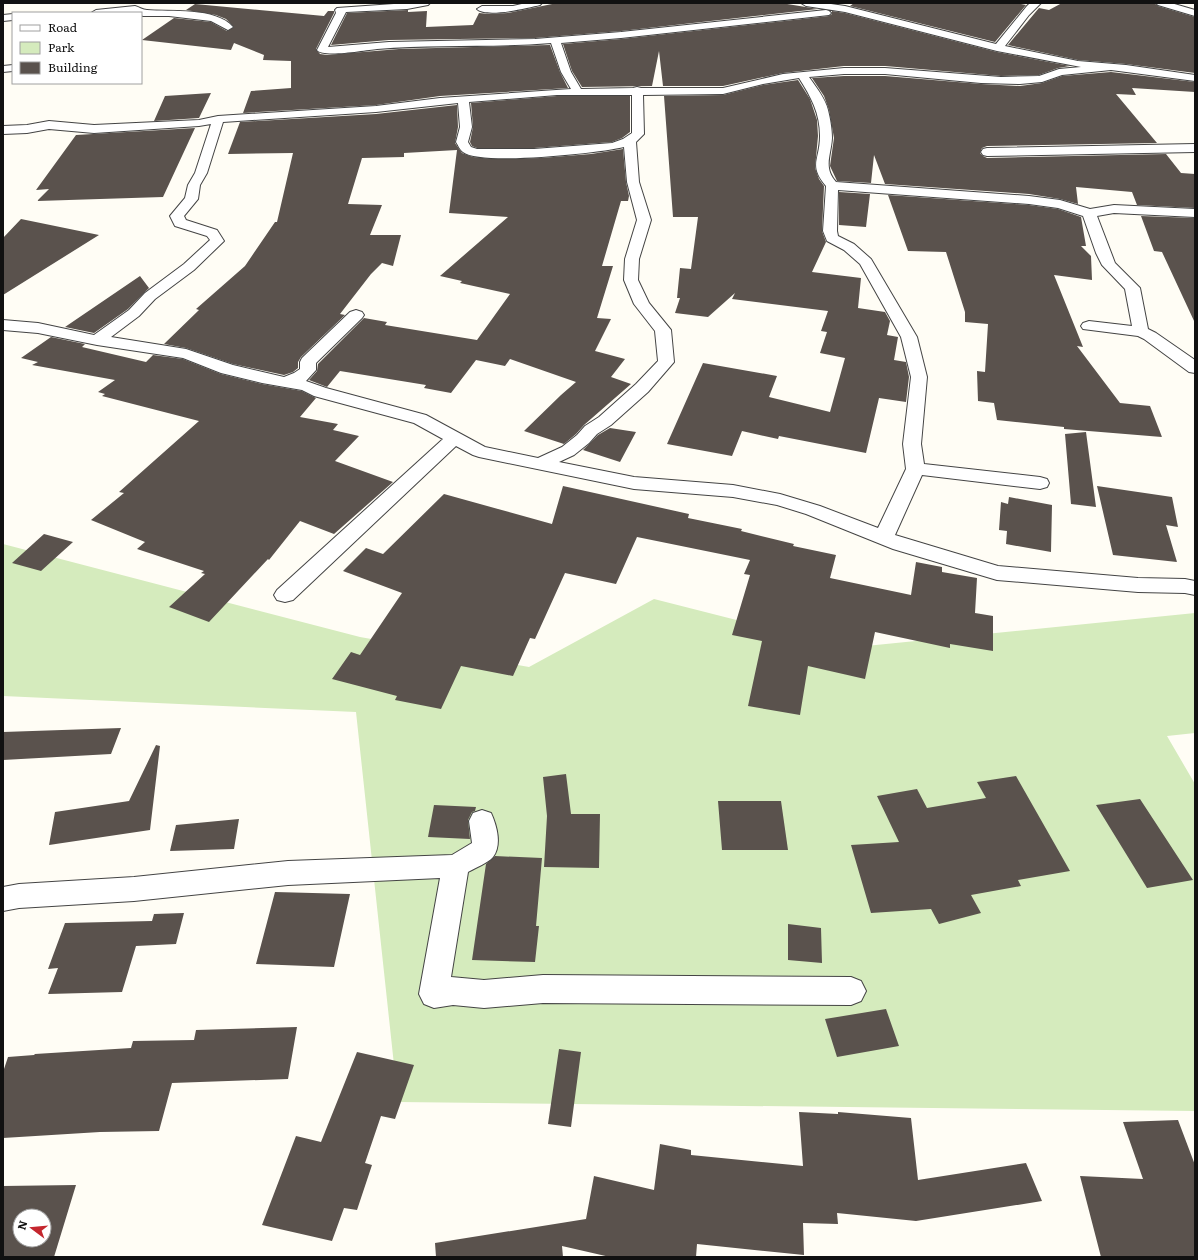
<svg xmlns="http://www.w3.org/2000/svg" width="1198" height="1260" viewBox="0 0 1198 1260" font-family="Literata,serif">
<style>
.green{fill:#d5ebbd}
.building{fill:#5a524d;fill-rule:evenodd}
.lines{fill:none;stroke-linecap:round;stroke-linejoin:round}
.minor-casing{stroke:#444;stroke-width:2}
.minor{fill:#fff;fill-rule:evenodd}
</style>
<rect width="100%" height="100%" fill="#fffdf5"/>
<path class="green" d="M 3,544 L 360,637 L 529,667 L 654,599 L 846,648 L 1195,613 L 1195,733 L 1167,736 L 1195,784 L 1195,1111 L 398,1102 L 356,712 L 3,696 Z"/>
<path class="building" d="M 557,3 L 781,3 L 818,9 L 621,31 L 535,38 L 389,40 L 331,45 L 347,13 L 408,10 L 408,12 L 427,11 L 426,27 L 473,25 L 479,13 L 489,14 L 508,13 Z
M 854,3 L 1016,3 L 1026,5 L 995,42 L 850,6 Z
M 1062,3 L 1154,3 L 1158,6 L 1195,17 L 1195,73 L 1126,64 L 1078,60 L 1008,45 L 1039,8 L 1049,10 Z
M 195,4 L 324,16 L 328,11 L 334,11 L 334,13 L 316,49 L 320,54 L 327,55 L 399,49 L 550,45 L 560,72 L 568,88 L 440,96 L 376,105 L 243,113 L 251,91 L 291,88 L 291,61 L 263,60 L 264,55 L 234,43 L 231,50 L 142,40 L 174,18 L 211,22 L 227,31 L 234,27 L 226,19 L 216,15 L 186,10 Z
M 832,11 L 845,13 L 997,52 L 1070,66 L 1058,68 L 1039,75 L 1001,76 L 885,66 L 844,66 L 783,73 L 723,86 L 663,86 L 659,51 L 652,86 L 582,87 L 572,71 L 563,44 L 621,39 L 829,16 L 832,14 Z
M 1111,72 L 1195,82 L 1195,92 L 1132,88 L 1136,95 L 1116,94 L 1157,143 L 987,146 L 982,148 L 980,153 L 983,156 L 987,158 L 1166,154 L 1181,173 L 1195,174 L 1195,208 L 1137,205 L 1132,192 L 1076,187 L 1078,204 L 1060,199 L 1029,194 L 885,184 L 874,155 L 871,183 L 837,181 L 830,166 L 834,138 L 829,110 L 824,96 L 812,78 L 844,76 L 885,76 L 981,84 L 1020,86 L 1042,83 L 1062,76 Z
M 798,80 L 810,99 L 817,120 L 818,136 L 815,168 L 819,179 L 824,186 L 822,231 L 826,242 L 812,272 L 861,278 L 858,308 L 885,312 L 890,321 L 887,335 L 898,337 L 894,360 L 906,362 L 909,377 L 906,402 L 879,398 L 866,453 L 779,436 L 778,439 L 742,431 L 732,456 L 667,444 L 703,363 L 777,376 L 769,397 L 830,412 L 845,358 L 820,353 L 827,332 L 821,331 L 828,311 L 732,299 L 735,293 L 708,317 L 675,313 L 680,298 L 677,298 L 680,268 L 691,269 L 698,217 L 673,217 L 664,96 L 723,95 L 763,85 Z
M 211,93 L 199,118 L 154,121 L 165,96 Z
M 557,96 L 630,96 L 630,132 L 622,138 L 612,142 L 534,148 L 477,148 L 472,146 L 470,142 L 473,127 L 471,103 Z
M 457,105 L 458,127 L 455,143 L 462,153 L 473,157 L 492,159 L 541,158 L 591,154 L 623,149 L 626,182 L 629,196 L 628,201 L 621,201 L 602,266 L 613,266 L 597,318 L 611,319 L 595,351 L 625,359 L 611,377 L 631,384 L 584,425 L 576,434 L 564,444 L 524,431 L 561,395 L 576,382 L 510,359 L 505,366 L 476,360 L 451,393 L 424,388 L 426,385 L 340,371 L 327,387 L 309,380 L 317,371 L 318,364 L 364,318 L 387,322 L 385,325 L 477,340 L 510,294 L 460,283 L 462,281 L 440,276 L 508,217 L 449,213 L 457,150 L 404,153 L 404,157 L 362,158 L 348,204 L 382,205 L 370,235 L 401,235 L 393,266 L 382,263 L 371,274 L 340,314 L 345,315 L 301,357 L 298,362 L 298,368 L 293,372 L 284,375 L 233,364 L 186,348 L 164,344 L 199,310 L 196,309 L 245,266 L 275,222 L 277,222 L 293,153 L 228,154 L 240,122 L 376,114 Z
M 195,128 L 163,197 L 37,201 L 49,189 L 36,190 L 76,135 Z
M 839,192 L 870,194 L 866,227 L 839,225 Z
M 888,195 L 1029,205 L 1058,209 L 1081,217 L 1086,246 L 1081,246 L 1091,256 L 1092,280 L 1054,275 L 1083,347 L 1077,346 L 1120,403 L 1150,406 L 1162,437 L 1064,429 L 1064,427 L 997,420 L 994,403 L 978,401 L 977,371 L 985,372 L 988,324 L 965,322 L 965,312 L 946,252 L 908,251 Z
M 1141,216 L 1195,218 L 1195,323 L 1162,252 L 1154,251 Z
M 21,219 L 99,235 L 3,295 L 3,238 Z
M 140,276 L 149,288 L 128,309 L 94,333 L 65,327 Z
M 51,337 L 85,344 L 82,347 L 146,362 L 153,355 L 183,359 L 221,374 L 262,384 L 302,391 L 316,398 L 300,417 L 338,424 L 333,430 L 359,436 L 335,461 L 393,482 L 334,534 L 300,521 L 269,560 L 268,559 L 209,622 L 169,607 L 205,574 L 201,573 L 204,571 L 137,549 L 145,542 L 91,520 L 124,493 L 119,492 L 199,421 L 102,396 L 105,394 L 98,392 L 115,380 L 32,365 L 38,362 L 21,358 Z
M 610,428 L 636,432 L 620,462 L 583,450 L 598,435 Z
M 1086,432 L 1096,507 L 1071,504 L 1065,434 Z
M 563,486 L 689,514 L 688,518 L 742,529 L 741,531 L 794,544 L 793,546 L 836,555 L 830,578 L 911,595 L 916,562 L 942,567 L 942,572 L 977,578 L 975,613 L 993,616 L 993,651 L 950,644 L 950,648 L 875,632 L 865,679 L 808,666 L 800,715 L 748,706 L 762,641 L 732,635 L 750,575 L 744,574 L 750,560 L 637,537 L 616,584 L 565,573 L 535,639 L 530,638 L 513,676 L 461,666 L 441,709 L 395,700 L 397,696 L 332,679 L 351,652 L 360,655 L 402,593 L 343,571 L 366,548 L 383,554 L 444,494 L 552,524 Z
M 1097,486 L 1172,497 L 1178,527 L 1166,525 L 1177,562 L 1113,555 Z
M 1009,497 L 1052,505 L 1051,552 L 1006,544 L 1007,531 L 999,530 L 1001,502 L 1008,504 Z
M 44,534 L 73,542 L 41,571 L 12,563 Z
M 121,728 L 111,754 L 3,760 L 3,732 Z
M 156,745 L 160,746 L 150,830 L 49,845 L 55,812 L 129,801 Z
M 566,774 L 571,814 L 600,814 L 599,868 L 544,867 L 547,816 L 543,777 Z
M 1016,776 L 1070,871 L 1018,880 L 1021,886 L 971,895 L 981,913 L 939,924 L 931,909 L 871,913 L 851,845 L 899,842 L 877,796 L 917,789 L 927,808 L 986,798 L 977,782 Z
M 1140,799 L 1193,880 L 1147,888 L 1096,805 Z
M 718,801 L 781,801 L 788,850 L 722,850 Z
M 434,805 L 476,807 L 475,811 L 472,812 L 468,820 L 470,839 L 428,837 Z
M 239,819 L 234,849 L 170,851 L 176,825 Z
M 495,856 L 542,858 L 536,926 L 539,926 L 535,962 L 472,960 L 486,864 Z
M 275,892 L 350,894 L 334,967 L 256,964 Z
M 184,913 L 176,944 L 136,946 L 122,992 L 48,994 L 58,968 L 48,969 L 65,923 L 152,921 L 154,914 Z
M 788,924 L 821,928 L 822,963 L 788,960 Z
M 886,1009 L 899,1046 L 837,1057 L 825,1019 Z
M 297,1027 L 288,1079 L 172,1083 L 159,1131 L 100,1132 L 3,1138 L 3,1072 L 8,1057 L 34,1055 L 35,1054 L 131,1048 L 133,1041 L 194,1040 L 196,1030 Z
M 559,1049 L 581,1052 L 571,1127 L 548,1124 Z
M 357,1052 L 414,1065 L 395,1119 L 381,1116 L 365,1163 L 372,1165 L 357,1210 L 344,1208 L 332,1241 L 262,1225 L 296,1136 L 321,1142 Z
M 799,1112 L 838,1114 L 838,1112 L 911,1118 L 918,1180 L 1026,1163 L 1042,1201 L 916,1221 L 837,1213 L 838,1224 L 803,1223 L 804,1255 L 697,1244 L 696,1257 L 610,1257 L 562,1246 L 563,1257 L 436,1257 L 435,1243 L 586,1219 L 594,1176 L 654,1190 L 660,1144 L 691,1150 L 691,1155 L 803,1166 Z
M 1178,1120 L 1195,1165 L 1195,1257 L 1101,1257 L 1080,1176 L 1143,1179 L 1123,1122 Z
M 76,1185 L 54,1257 L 3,1257 L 3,1186 ZM 20,1216 L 44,1216 L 44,1240 L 20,1240 Z"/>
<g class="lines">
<g class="minor-casing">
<path id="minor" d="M 408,3 L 430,3 L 428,5 L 407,9 L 346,12 L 328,47 L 389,42 L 535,39 L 621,32 L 826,10 L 829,11 L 831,13 L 829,15 L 621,38 L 561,43 L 571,72 L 581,89 L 633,88 L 637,87 L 641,88 L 723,88 L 783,74 L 844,68 L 885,68 L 1001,77 L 1039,76 L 1059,69 L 1081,67 L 997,51 L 845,12 L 806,6 L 801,3 L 824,3 L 845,6 L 996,44 L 1027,6 L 1030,3 L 1041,3 L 1029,15 L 1005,46 L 1078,61 L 1126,65 L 1195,75 L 1195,81 L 1111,70 L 1062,75 L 1042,82 L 1020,84 L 981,83 L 885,74 L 844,74 L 809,77 C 816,87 825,98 828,110 C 830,118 832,129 832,138 C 831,156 823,167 836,182 L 1029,196 L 1060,200 L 1090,209 L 1114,205 L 1195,209 L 1195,217 L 1114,213 L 1097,216 L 1115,263 L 1140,288 L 1148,329 L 1156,333 L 1195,360 L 1195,373 L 1189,372 L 1144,339 L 1138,336 L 1083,329 L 1081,326 L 1083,323 L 1089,321 L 1132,326 L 1125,289 L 1102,265 L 1096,253 L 1083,216 L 1058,208 L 1029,204 L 838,190 L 837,231 L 838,236 L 854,244 L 871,259 L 917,337 L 927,377 L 921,444 L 924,464 L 1040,477 L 1047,479 L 1049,483 L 1047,487 L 1040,489 L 922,475 L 895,535 L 998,566 L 1138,578 L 1185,579 L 1195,581 L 1195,595 L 1185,593 L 1138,592 L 997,580 L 893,549 L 806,514 L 777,505 L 733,497 L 634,489 L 479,457 L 473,455 L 456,446 L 293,600 L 285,602 L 277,600 L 274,595 L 277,590 L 443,439 L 414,423 L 314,396 L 302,390 L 262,383 L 221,373 L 183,358 L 97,345 L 38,333 L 3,330 L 3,320 L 38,323 L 94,335 L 129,310 L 145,293 L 184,264 L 210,240 L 207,236 L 175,226 L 170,216 L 185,198 L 188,185 L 195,173 L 211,124 L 199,126 L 94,133 L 49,129 L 27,133 L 3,134 L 3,126 L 27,125 L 49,121 L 94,125 L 199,120 L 218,116 L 376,106 L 440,98 L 571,89 L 561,72 L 551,43 C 493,48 435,44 377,49 C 366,50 323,58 317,50 L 336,13 L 335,10 L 337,8 ZM 799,78 C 811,97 820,113 820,136 C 820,160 808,165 826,186 L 823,231 L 827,241 L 844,250 L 860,264 L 901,337 L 911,377 L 903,444 L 906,469 L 878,528 L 820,506 L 780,494 L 733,485 L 634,477 L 559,462 L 574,455 L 589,443 L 597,434 L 611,425 L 648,392 L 674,362 L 671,330 L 649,303 L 638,280 L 639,259 L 651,220 L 639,182 L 636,142 L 644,134 L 643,95 L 723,94 L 763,84 ZM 557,95 L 632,95 L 632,133 L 623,139 L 612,143 L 534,149 L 477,149 L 471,147 L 468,142 L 472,127 L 469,102 ZM 458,103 L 460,127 L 456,142 C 458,145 460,150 463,152 C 480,166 600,153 624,147 L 627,182 L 637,220 L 625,259 L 624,280 L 634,304 L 655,331 L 658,361 L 636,384 L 599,417 L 585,426 L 577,435 L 562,447 L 538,458 L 485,447 L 426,415 L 326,388 L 306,381 L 316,370 L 316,363 L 362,318 L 364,315 L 362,312 L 356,310 L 350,312 L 302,358 L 300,362 L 300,369 L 294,373 L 284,377 L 233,365 L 186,349 L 111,337 L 139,316 L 155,299 L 194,270 L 224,241 L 217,230 L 186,220 L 184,216 L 198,199 L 200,185 L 207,173 L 223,122 L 376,112 Z
M 526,3 L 542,3 L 540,5 C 528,8 486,18 477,9 L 482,6 L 513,6 Z
M 1156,3 L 1171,3 L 1195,10 L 1195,16 L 1158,5 Z
M 135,6 C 139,7 143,10 147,10 C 170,12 216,7 233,27 L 228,30 L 211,21 L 169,16 L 143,16 L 141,15 L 141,13 L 91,13 L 96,10 Z
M 13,14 L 13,20 L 3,21 L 3,15 Z
M 13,65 L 13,71 L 3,72 L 3,66 Z
M 1195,144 L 1195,152 L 987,156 L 983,155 L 981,152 L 983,149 L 987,148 Z
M 482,810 L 491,813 C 497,826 502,845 493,857 C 488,863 475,868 468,872 L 451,977 L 484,980 L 543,975 L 851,977 L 861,981 L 866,991 L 861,1001 L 851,1005 L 543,1003 L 484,1008 L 453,1005 L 434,1008 L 424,1004 L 419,994 L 440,878 L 288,885 L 134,901 L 19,908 L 3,911 L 3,887 L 19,884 L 134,877 L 288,861 L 452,855 L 472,843 L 469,821 L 473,813 Z"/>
</g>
<use href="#minor" class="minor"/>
</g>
<rect width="1198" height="1260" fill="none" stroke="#111111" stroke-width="8"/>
<rect x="12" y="12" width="130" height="72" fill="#ffffff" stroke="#a0a0a0"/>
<rect x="20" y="25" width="20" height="6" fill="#ffffff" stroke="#a0a0a0"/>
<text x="48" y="32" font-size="12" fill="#111111">Road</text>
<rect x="20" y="42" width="20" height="12" fill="#d5ebbd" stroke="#a0a0a0"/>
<text x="48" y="52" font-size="12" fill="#111111">Park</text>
<rect x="20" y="62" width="20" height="12" fill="#5a524d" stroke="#a0a0a0"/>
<text x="48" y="72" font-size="12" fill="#111111">Building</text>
<g transform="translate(32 1228) rotate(286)"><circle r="19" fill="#ffffff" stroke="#a0a0a0"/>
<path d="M0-3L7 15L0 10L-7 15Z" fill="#c4262e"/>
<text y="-6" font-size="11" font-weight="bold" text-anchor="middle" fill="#111111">N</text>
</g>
</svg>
